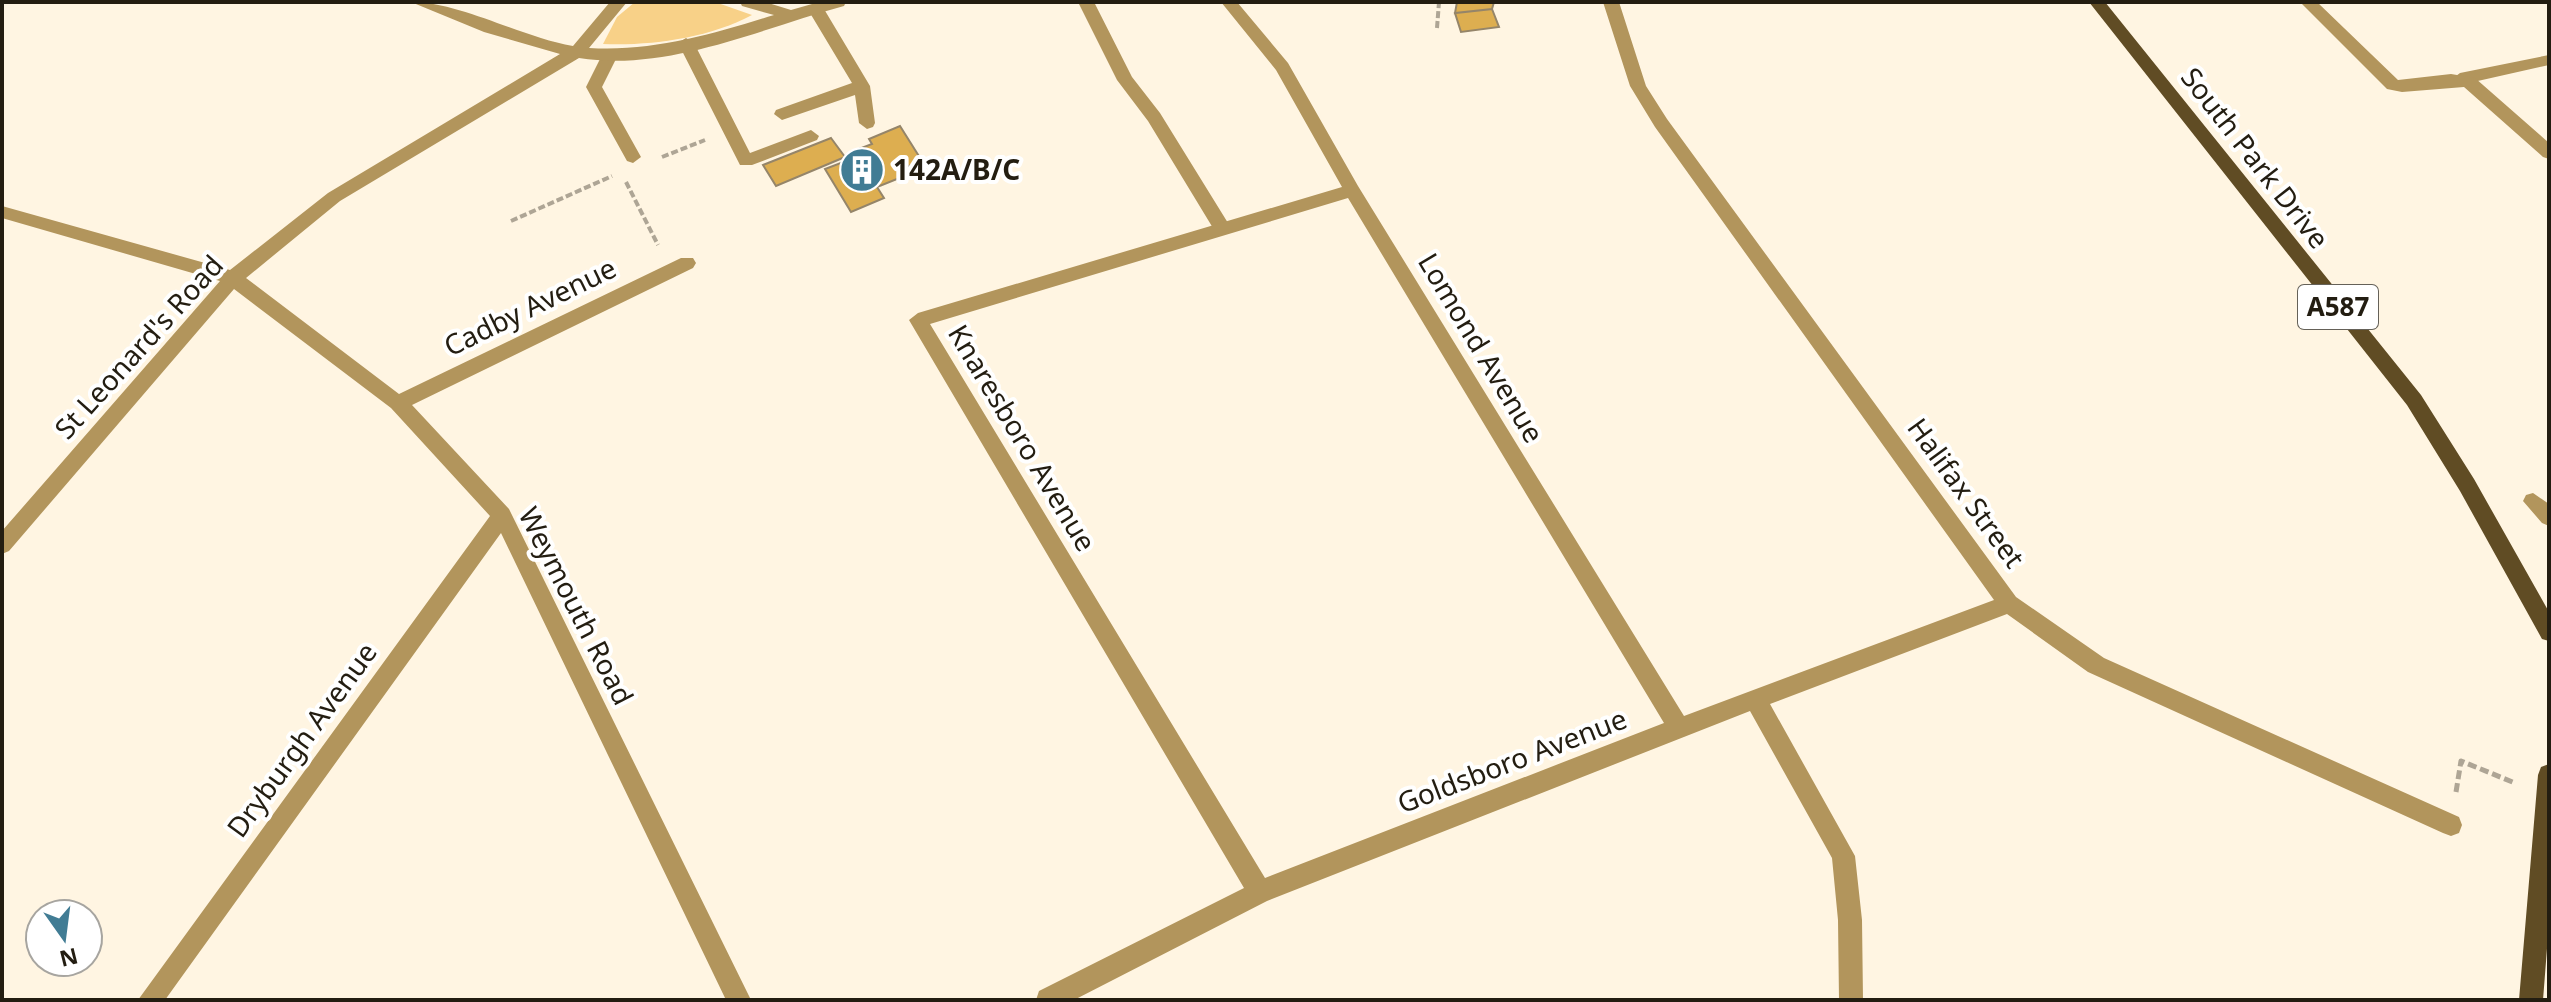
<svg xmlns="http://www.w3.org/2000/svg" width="2551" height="1002" viewBox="0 0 2551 1002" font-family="'Noto Sans',sans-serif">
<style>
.green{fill:#f8d188}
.building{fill:#ddae50;stroke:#958569;stroke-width:2}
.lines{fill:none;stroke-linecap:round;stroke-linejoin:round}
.path-far1{stroke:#aea595;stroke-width:4;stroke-dasharray:7 3;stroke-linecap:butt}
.path{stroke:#aea595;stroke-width:5;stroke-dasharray:9 4;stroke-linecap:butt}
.service{fill:#b2955c;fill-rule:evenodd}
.minor{fill:#b2955c;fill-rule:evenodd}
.primary{fill:#604c24;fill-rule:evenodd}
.labels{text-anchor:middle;stroke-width:8;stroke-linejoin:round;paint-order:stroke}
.shield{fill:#fff;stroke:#656158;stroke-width:2}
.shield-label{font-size:26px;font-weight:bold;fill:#231d11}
.street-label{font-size:28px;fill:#231d11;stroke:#fff}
.poi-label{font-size:28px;font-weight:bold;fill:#231d11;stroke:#fff;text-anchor:start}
</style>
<rect width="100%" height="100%" fill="#fff5e2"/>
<path class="green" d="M 635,2 L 715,2 L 752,15 C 709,38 651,46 603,44 L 617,17 Z"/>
<path class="building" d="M 1457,2 L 1494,2 L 1492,9 L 1455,13 Z
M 1492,9 L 1499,27 L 1461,32 L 1455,13 Z
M 900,126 L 922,161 L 898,170 L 902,177 L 877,187 L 884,198 L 851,212 L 825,169 L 854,158 L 851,152 L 872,144 L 869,139 Z
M 831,138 L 845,157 L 776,186 L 763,165 Z"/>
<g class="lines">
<path class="path-far1" d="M 1437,28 L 1439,2
M 662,157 L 705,140
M 626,182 L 658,245
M 511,221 L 612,176"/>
<path class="path" d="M 2456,792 L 2461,761 L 2515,783"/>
<path class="service" d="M 1078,2 L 1094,2 L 1132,77 L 1160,113 L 1228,223 L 1231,228 L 1228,233 L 1216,233 L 1148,121 L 1117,80 Z
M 815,3 L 821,4 L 870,86 L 875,123 L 873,127 L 867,129 L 859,123 L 855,95 L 782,120 L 774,114 L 776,110 L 852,83 L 807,8 Z
M 686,38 L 694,43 L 750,153 L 811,130 L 819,136 L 817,140 L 752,165 L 740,165 L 678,43 Z
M 610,50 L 618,55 L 602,87 L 641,157 L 633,163 L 627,161 L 586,87 L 604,51 Z
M 2549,55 L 2549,65 L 2460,85 L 2452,79 L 2460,73 Z"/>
<path class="minor" d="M 411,2 C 461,2 520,37 573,46 L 610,2 L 627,2 L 589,48 C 653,52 713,34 774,15 L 742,6 L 740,2 L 765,2 L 791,10 L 819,2 L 846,2 L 844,6 C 759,29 668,72 579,58 L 340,201 L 246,278 L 399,394 L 681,258 L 693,258 L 696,263 L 693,268 L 412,405 L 509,509 L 751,1000 L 726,1000 L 501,533 L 165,1000 L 138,1000 L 490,516 L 391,408 L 234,289 L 9,551 L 2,554 L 2,531 L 220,281 L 2,218 L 2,206 L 230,270 L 328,193 L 560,54 L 484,32 Z
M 1221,2 L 1237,2 L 1288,63 L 1358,186 L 1684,716 L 1994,600 L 1655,127 L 1630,86 L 1603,2 L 1619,2 L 1646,86 L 1667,119 L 2016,597 L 2104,658 L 2459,817 L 2462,825 L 2459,833 L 2451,836 L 2443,833 L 2088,672 L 2007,614 L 1770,704 L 1855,856 L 1862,920 L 1863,1000 L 1839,1000 L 1838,920 L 1832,858 L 1750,711 L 1267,901 L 1074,1000 L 1036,1000 L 1039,991 L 1244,888 L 909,320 L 918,313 L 1342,187 L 1276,70 ZM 1348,198 L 1664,723 L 1265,878 L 930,324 Z
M 2300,2 L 2317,2 L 2398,80 L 2451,74 L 2475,78 L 2549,143 L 2549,159 L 2543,157 L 2464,87 L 2402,92 L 2387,89 Z
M 2533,493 L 2549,504 L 2549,526 L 2542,523 L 2523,501 L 2526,495 Z"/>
<path class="primary" d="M 2089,2 L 2105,2 L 2421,395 L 2474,479 L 2549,612 L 2549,641 L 2542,639 L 2460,491 L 2407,405 Z
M 2549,764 L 2549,923 L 2543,1000 L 2519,1000 L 2538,775 L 2541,767 Z"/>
</g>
<defs>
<g id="building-disc" transform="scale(2.3)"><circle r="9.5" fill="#417c94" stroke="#fff"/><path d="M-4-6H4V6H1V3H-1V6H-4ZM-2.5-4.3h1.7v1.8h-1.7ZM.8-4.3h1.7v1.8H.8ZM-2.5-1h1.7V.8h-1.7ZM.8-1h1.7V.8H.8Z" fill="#fff"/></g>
</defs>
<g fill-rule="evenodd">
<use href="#building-disc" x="862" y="170"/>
</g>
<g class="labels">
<rect class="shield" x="2298" y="285" width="80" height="44" rx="6"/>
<g class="shield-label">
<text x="2338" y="316">A587</text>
</g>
<g class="street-label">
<text transform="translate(2255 158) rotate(52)" y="10">South Park Drive</text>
<text transform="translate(530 307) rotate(-26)" y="10">Cadby Avenue</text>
<text transform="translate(139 347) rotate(-48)" y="10">St Leonard's Road</text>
<text transform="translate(1481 348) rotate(59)" y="10">Lomond Avenue</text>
<text transform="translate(1022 438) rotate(59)" y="10">Knaresboro Avenue</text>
<text transform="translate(1966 493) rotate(54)" y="10">Halifax Street</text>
<text transform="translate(576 606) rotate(63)" y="10">Weymouth Road</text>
<text transform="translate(302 740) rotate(-54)" y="10">Dryburgh Avenue</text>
<text transform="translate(1512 761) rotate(-21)" y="10">Goldsboro Avenue</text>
</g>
<g class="poi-label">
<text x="893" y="180">142A/B/C</text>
</g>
</g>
<rect width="2551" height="1002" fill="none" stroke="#231d11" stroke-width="8"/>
<g transform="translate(64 938) rotate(166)"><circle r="38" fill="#ffffff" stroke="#a7a5a0" stroke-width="2"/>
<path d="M0-6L14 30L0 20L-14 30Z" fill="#417c94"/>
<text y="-12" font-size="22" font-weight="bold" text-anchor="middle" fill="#231d11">N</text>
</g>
</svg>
